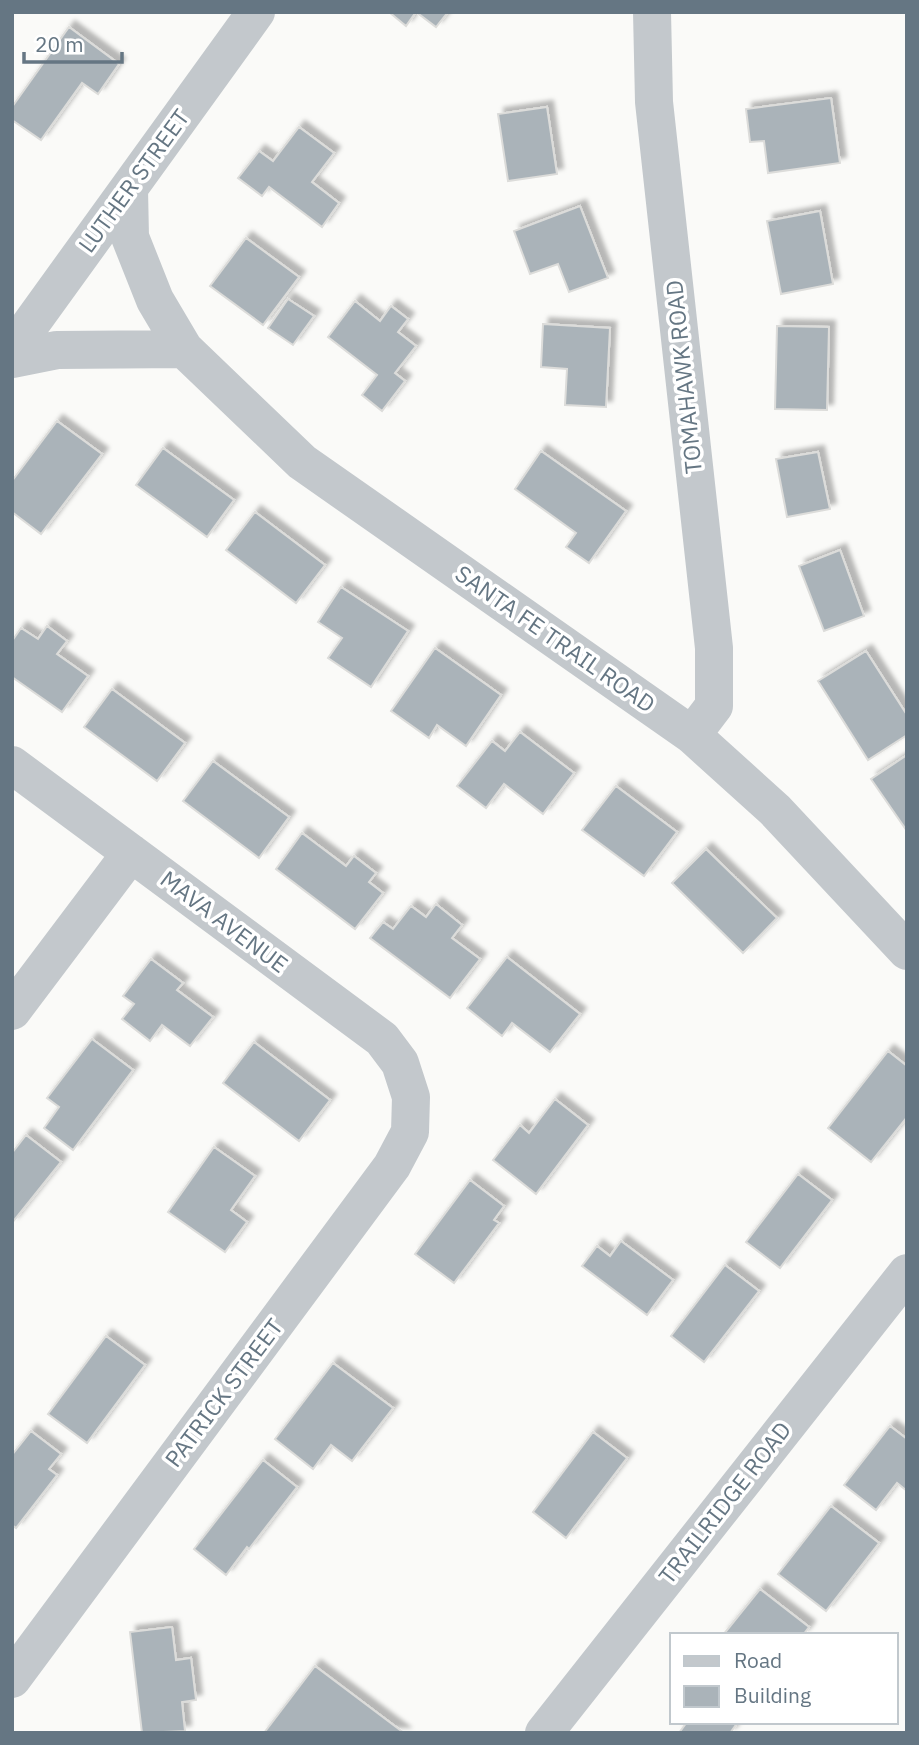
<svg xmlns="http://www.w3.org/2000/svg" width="919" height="1745" viewBox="0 0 919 1745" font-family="'IBM Plex Sans',sans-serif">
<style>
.building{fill:#aab3b9;stroke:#dcdcda;stroke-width:2;filter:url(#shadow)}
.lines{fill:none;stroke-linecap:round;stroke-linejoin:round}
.minor{stroke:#c3c8cc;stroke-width:38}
.labels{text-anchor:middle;stroke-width:7;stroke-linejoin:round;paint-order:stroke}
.street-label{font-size:23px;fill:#657683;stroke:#fff}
</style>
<defs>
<filter id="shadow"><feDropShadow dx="6" dy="-6" stdDeviation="2" flood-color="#0004"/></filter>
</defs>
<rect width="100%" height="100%" fill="#fafaf8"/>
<path class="building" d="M 389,12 L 448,12 L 436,27 L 416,12 L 406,26 Z
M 69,27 L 119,64 L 98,94 L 82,83 L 41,140 L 12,120 L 12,107 Z
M 831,98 L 840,163 L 768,173 L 764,141 L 750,142 L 746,109 Z
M 547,107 L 557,174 L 508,181 L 498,114 Z
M 299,127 L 334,153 L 312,182 L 339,203 L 322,227 L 269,187 L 262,196 L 238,178 L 259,151 L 273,161 Z
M 580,206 L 608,278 L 569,292 L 558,264 L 530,274 L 514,231 Z
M 820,211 L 833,284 L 781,294 L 767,221 Z
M 246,238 L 299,277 L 263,325 L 210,286 Z
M 288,299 L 314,316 L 293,345 L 268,328 Z
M 355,301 L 380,321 L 391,306 L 408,319 L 398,332 L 416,346 L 395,373 L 405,381 L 382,411 L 362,395 L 377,375 L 328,337 Z
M 543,324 L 610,328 L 606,407 L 565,405 L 567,369 L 541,367 Z
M 777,326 L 829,327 L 827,410 L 775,409 Z
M 57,421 L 102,454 L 41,534 L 12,512 L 12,481 Z
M 163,448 L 234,500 L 207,537 L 136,485 Z
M 541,451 L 626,511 L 589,563 L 566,547 L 576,533 L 515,489 Z
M 818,452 L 830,509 L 787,517 L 776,459 Z
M 255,512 L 325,565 L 296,603 L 226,550 Z
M 840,550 L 864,616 L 824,631 L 799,566 Z
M 341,587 L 408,631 L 371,687 L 328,658 L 342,638 L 318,622 Z
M 47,626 L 67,641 L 57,654 L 88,676 L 62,712 L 12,677 L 12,641 L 21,628 L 38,639 Z
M 435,648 L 501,695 L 466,746 L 437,725 L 429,738 L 391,711 Z
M 866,651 L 907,715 L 907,735 L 868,760 L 818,681 Z
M 112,689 L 185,743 L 157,781 L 84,727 Z
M 520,732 L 574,773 L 543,814 L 504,784 L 486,808 L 457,786 L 492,741 L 505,751 Z
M 907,755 L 907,831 L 871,779 Z
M 213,761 L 289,817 L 259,858 L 183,801 Z
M 616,786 L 677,832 L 644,876 L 582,830 Z
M 302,833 L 346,866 L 354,856 L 376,873 L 369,882 L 383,893 L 355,929 L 276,869 Z
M 706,849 L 777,918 L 743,953 L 672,883 Z
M 436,904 L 462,925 L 452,938 L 480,959 L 450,998 L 370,938 L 383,922 L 393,929 L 411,906 L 426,917 Z
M 507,957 L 580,1014 L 550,1052 L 512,1023 L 502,1036 L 467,1008 Z
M 151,959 L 183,983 L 177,990 L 213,1017 L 190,1046 L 162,1025 L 150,1041 L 122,1019 L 134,1004 L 123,996 Z
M 92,1039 L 133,1070 L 73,1150 L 44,1128 L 59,1107 L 47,1098 Z
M 254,1042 L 330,1100 L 299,1141 L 223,1083 Z
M 888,1051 L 907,1066 L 907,1117 L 871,1162 L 828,1128 Z
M 555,1099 L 588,1125 L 536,1194 L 493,1160 L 520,1125 L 529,1133 Z
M 26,1135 L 61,1162 L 12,1223 L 12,1153 Z
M 214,1147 L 255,1176 L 231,1210 L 247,1222 L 225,1252 L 168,1212 Z
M 798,1174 L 832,1200 L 780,1268 L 746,1242 Z
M 470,1180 L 504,1206 L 494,1220 L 499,1223 L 454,1283 L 415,1254 Z
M 621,1241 L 673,1280 L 647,1315 L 582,1266 L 597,1246 L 610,1256 Z
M 725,1265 L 759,1291 L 704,1362 L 671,1336 Z
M 106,1336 L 145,1365 L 87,1443 L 48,1414 Z
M 333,1363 L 393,1408 L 352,1461 L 331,1445 L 313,1469 L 275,1439 Z
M 890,1426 L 907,1439 L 907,1491 L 897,1483 L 876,1510 L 844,1485 Z
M 31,1431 L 61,1454 L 49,1469 L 57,1475 L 16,1528 L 12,1525 L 12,1455 Z
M 593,1432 L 627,1458 L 566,1538 L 533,1512 Z
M 263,1460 L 297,1487 L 249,1549 L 247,1547 L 226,1575 L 194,1549 Z
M 831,1506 L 879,1543 L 826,1611 L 778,1574 Z
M 760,1589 L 809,1627 L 803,1635 L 723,1635 Z
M 172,1627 L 176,1660 L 191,1658 L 196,1700 L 182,1702 L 185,1731 L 142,1733 L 130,1632 Z
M 315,1666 L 404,1733 L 264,1733 Z
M 687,1722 L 738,1722 L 730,1733 L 679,1733 Z"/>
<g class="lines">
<path class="minor" d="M 652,12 L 654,102 L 714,648 L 714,706 L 692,735
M 129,189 L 130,237 L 155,300 L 184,349 L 302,462 L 692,735 L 775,810 L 907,951
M 12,350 L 256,12
M 12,359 L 57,350 L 184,349
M 12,765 L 382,1039 L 400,1063 L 411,1097 L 410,1132 L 392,1166 L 12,1679
M 12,1011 L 131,853
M 544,1733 L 907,1273"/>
</g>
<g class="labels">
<g class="street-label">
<text transform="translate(134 181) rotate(-54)" y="8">LUTHER STREET</text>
<text transform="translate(684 377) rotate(-96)" y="8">TOMAHAWK ROAD</text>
<text transform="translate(555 639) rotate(35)" y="8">SANTA FE TRAIL ROAD</text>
<text transform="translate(224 922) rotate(37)" y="8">MAVA AVENUE</text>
<text transform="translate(224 1393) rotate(-53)" y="8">PATRICK STREET</text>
<text transform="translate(725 1503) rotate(-52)" y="8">TRAILRIDGE ROAD</text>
</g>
</g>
<rect width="919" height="1745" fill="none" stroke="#657683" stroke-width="28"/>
<rect x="670" y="1633" width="228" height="91" fill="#ffffff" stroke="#c1c8cd" stroke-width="2"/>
<rect x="684" y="1656" width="35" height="10" fill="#c3c8cc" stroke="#c1c8cd" stroke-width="2"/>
<text x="734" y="1668" font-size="21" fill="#657683">Road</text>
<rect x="684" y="1686" width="35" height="21" fill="#aab3b9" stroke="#c1c8cd" stroke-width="2"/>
<text x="734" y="1703" font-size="21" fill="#657683">Building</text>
<path d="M24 52v10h98v-10" fill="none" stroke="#657683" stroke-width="3.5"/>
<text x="35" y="52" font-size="21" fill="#657683" stroke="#ffffff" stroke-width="5" paint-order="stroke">20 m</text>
</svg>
